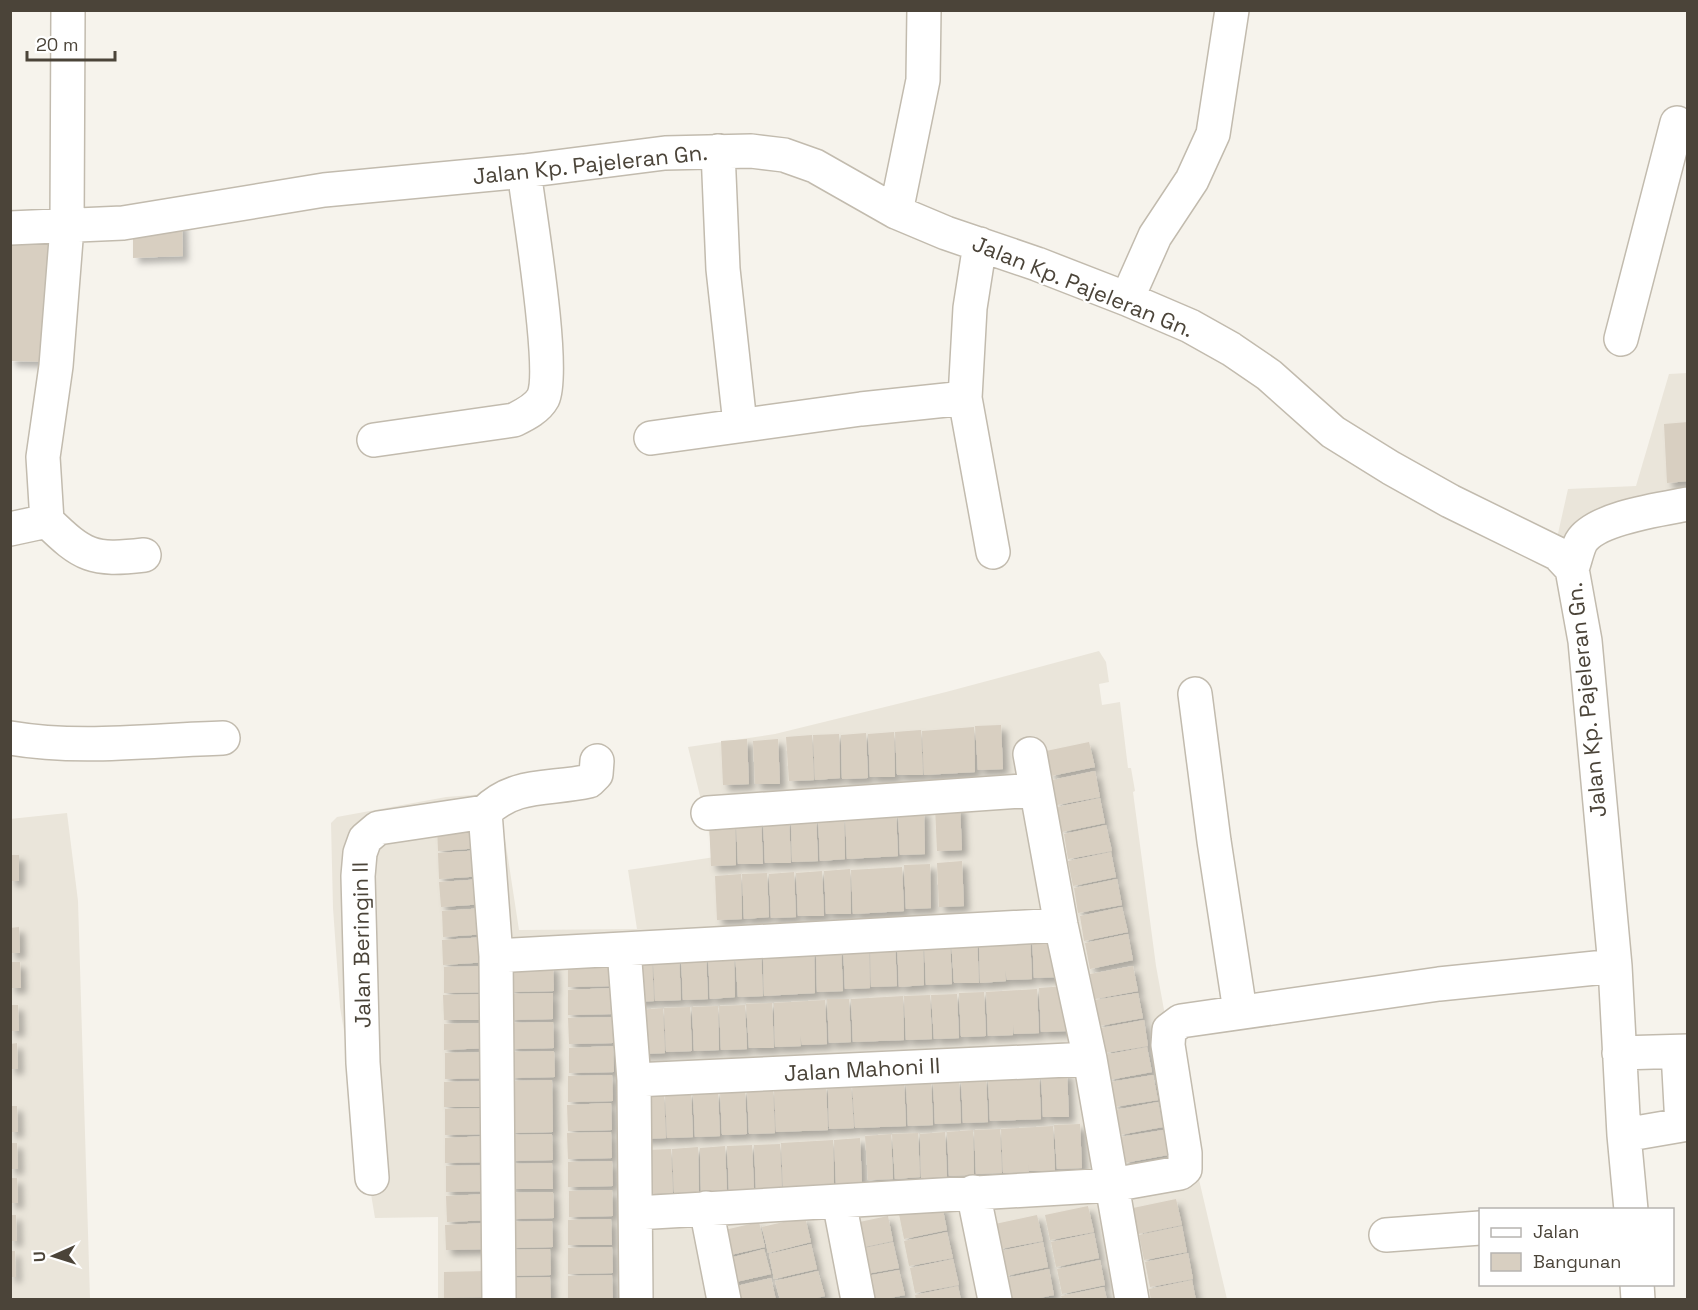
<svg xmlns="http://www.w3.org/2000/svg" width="1698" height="1310" viewBox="0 0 1698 1310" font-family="'Space Grotesk',sans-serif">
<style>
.residential{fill:#eae5da}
.building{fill:#d8cfc1;filter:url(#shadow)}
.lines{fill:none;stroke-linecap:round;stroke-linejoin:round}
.minor-casing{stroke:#c2bbae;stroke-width:36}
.minor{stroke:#fff;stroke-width:33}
.labels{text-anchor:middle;stroke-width:4.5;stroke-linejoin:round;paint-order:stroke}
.street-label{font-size:22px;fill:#4b4439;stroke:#fff}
</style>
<defs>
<filter id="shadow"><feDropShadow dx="5.5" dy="5.5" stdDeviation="3" flood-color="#0004"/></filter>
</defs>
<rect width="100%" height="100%" fill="#f6f3ec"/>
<path class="residential" d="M 1687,373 L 1687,505 L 1587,549 L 1557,538 L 1568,489 L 1636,486 L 1669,374 Z
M 1099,651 L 1106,662 L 1109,682 L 1099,684 L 1102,705 L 1120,702 L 1128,768 L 1131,768 L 1135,791 L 1133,792 L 1156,966 L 1181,1103 L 1227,1299 L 438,1299 L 438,1217 L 375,1218 L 340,1007 L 333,908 L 331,823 L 337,817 L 446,797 L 498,793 L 519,930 L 637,929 L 628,870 L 715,857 L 688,747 L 775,734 L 946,692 Z
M 67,813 L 78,901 L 90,1299 L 11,1299 L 10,819 Z"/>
<path class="building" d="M 182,222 L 183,256 L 133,258 L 133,224 Z
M 10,241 L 54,242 L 52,362 L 10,361 Z
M 1688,422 L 1688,481 L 1667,483 L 1664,424 Z
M 1001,725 L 1003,769 L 978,770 L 975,726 Z
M 974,727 L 975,772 L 924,775 L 922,731 Z
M 921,730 L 923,775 L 897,775 L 895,732 Z
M 894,732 L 895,777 L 870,777 L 868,734 Z
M 866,733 L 868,778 L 842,779 L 841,735 Z
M 839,734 L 840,778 L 815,780 L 813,735 Z
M 812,735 L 814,780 L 789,781 L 786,737 Z
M 747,739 L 749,784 L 723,785 L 721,741 Z
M 778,739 L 780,784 L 755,784 L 753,741 Z
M 1089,742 L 1095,767 L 1051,776 L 1046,751 Z
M 1095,771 L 1100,797 L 1057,805 L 1052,780 Z
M 1100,798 L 1105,823 L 1062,832 L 1057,807 Z
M 960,806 L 962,850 L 937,851 L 935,807 Z
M 924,810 L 925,854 L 900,855 L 898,811 Z
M 896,812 L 898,856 L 847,859 L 845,815 Z
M 844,815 L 845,859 L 820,861 L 818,816 Z
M 816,817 L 818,861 L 792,862 L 791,818 Z
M 789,818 L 791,863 L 765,863 L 763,820 Z
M 761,819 L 763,864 L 738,864 L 736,821 Z
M 735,820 L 736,865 L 711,866 L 709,822 Z
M 480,822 L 482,848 L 438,851 L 437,825 Z
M 1106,825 L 1112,851 L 1068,859 L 1064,834 Z
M 481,850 L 484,876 L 439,879 L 438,853 Z
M 1111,852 L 1116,877 L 1073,886 L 1068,861 Z
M 10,855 L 19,855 L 19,881 L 10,881 Z
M 962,861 L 964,906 L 939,907 L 937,863 Z
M 930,864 L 931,908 L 906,909 L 904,865 Z
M 902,867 L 904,911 L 853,914 L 851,870 Z
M 850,869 L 851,914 L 826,914 L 824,871 Z
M 822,871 L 824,916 L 798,916 L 796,873 Z
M 794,872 L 796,917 L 771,918 L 769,874 Z
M 767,873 L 769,917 L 744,919 L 742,874 Z
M 741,874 L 742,919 L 717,920 L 715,876 Z
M 483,879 L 485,904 L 441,907 L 439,882 Z
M 1117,879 L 1122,905 L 1078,913 L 1074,888 Z
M 1122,907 L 1128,932 L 1084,941 L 1080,916 Z
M 485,908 L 487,934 L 443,937 L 442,911 Z
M 19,927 L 20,953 L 10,953 L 10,928 Z
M 1057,933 L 1059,977 L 1034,978 L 1032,934 Z
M 1128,934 L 1133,960 L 1090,969 L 1085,943 Z
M 1030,935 L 1032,979 L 1007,980 L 1005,971 L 1006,981 L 980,983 L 979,938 Z
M 485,937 L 488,962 L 443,965 L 442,940 Z
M 977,938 L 979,983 L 954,983 L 951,940 Z
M 950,940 L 952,984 L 926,985 L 924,941 Z
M 923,941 L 924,985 L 899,987 L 897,943 Z
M 895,942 L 897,986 L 871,987 L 870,943 Z
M 869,943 L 870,988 L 845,989 L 843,945 Z
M 841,946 L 843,991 L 817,992 L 816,948 Z
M 814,948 L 815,993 L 764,996 L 763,951 Z
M 761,951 L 763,996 L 738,997 L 735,953 Z
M 734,953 L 735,997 L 710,999 L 708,954 Z
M 706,954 L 708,999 L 683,1000 L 681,956 Z
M 679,955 L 681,1000 L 655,1001 L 653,957 Z
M 652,957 L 654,1001 L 628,1002 L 627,958 Z
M 612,960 L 612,986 L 568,987 L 568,961 Z
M 10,962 L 20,962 L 21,988 L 10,988 Z
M 553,965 L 554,991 L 509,992 L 509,966 Z
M 487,966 L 488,992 L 444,993 L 444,967 Z
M 1133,966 L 1138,991 L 1095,999 L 1090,974 Z
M 1065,986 L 1067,1031 L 1041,1032 L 1039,988 Z
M 612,988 L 612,1014 L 568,1015 L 568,990 Z
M 1037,989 L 1039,1033 L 1014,1034 L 1013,1025 L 1013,1035 L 988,1036 L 986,992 Z
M 984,992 L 986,1036 L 961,1037 L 959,993 Z
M 553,993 L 553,1019 L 509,1020 L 509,994 Z
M 1138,993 L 1143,1018 L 1099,1026 L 1095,1000 Z
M 487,994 L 488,1020 L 444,1020 L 443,995 Z
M 957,994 L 959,1038 L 934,1039 L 931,995 Z
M 930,995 L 932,1039 L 906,1040 L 904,996 Z
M 903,996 L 904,1040 L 853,1042 L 851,999 Z
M 827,999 L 849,999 L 851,1042 L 829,1043 Z
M 825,1000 L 827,1044 L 802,1045 L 800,1036 L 801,1046 L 775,1047 L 774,1003 Z
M 772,1003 L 774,1048 L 749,1048 L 746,1004 Z
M 10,1005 L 18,1005 L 19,1031 L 10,1031 Z
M 745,1005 L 747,1049 L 721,1050 L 719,1006 Z
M 718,1006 L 719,1050 L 694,1051 L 692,1007 Z
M 690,1007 L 692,1051 L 666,1052 L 664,1008 Z
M 663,1008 L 665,1053 L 640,1054 L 638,1010 Z
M 612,1017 L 613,1043 L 569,1044 L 568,1018 Z
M 1144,1020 L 1148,1046 L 1105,1053 L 1101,1028 Z
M 553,1022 L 554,1048 L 510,1049 L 509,1023 Z
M 488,1023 L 489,1048 L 444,1050 L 444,1024 Z
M 17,1043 L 18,1069 L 10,1069 L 10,1044 Z
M 613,1046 L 614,1072 L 569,1073 L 569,1048 Z
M 1147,1047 L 1152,1072 L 1109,1080 L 1104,1055 Z
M 554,1051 L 555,1077 L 510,1078 L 510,1052 Z
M 488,1052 L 490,1078 L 445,1079 L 445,1053 Z
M 1067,1072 L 1069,1117 L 1043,1117 L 1041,1073 Z
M 1039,1074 L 1041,1119 L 990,1121 L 988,1077 Z
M 612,1075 L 613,1101 L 568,1102 L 568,1076 Z
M 1153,1075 L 1158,1100 L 1114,1107 L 1110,1082 Z
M 986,1077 L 988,1122 L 963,1123 L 961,1078 Z
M 959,1079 L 961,1123 L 935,1124 L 933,1080 Z
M 552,1080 L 553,1132 L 509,1133 L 509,1081 Z
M 931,1080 L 933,1125 L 908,1126 L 906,1082 Z
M 488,1081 L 488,1107 L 444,1107 L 444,1082 Z
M 904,1081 L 906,1126 L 855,1128 L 852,1084 Z
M 828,1084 L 851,1084 L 854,1128 L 829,1129 Z
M 826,1085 L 828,1130 L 776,1132 L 774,1089 Z
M 773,1088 L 775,1133 L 749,1134 L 747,1090 Z
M 745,1090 L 747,1134 L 722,1135 L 720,1091 Z
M 691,1092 L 693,1137 L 667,1138 L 665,1094 Z
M 718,1092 L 720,1136 L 695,1137 L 693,1093 Z
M 664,1094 L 666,1138 L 640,1139 L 639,1095 Z
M 1158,1102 L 1163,1127 L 1119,1135 L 1115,1110 Z
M 611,1103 L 612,1130 L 568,1131 L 567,1105 Z
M 10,1106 L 17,1106 L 18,1132 L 10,1132 Z
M 489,1108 L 490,1134 L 445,1135 L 445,1109 Z
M 1080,1124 L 1082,1168 L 1057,1169 L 1054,1125 Z
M 1053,1126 L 1055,1171 L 1029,1171 L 1028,1163 L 1029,1172 L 1003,1173 L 1001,1129 Z
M 1000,1129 L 1002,1173 L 976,1174 L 974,1130 Z
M 973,1130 L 974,1175 L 949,1176 L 947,1132 Z
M 1163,1130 L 1168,1155 L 1124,1163 L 1120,1137 Z
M 611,1132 L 612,1158 L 568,1159 L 567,1133 Z
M 945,1132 L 947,1177 L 921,1178 L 920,1134 Z
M 918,1133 L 920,1177 L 895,1179 L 892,1134 Z
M 552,1134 L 553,1160 L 509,1161 L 508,1135 Z
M 891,1134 L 893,1179 L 868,1180 L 865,1136 Z
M 489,1136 L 490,1162 L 445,1163 L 445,1138 Z
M 860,1138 L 862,1183 L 836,1184 L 834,1140 Z
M 833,1140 L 834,1185 L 783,1188 L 781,1143 Z
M 10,1143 L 17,1143 L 18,1169 L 10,1169 Z
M 780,1144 L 782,1188 L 756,1189 L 754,1145 Z
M 752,1145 L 754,1189 L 729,1191 L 727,1146 Z
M 725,1146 L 727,1191 L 701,1192 L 700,1148 Z
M 698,1147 L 699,1192 L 674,1193 L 672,1149 Z
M 671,1149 L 673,1193 L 647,1194 L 645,1150 Z
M 612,1161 L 613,1186 L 568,1187 L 568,1162 Z
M 552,1163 L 553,1189 L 509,1189 L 509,1164 Z
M 489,1165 L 490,1191 L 446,1192 L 446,1166 Z
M 10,1178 L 17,1178 L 18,1203 L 10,1203 Z
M 612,1190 L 613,1216 L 569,1217 L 569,1191 Z
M 553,1192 L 554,1218 L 510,1219 L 510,1193 Z
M 490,1194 L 491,1220 L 447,1222 L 446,1196 Z
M 1176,1199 L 1182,1225 L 1138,1234 L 1133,1208 Z
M 942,1205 L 947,1230 L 904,1239 L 899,1214 Z
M 1088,1206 L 1094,1232 L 1050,1240 L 1045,1215 Z
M 10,1215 L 16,1215 L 17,1241 L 10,1241 Z
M 1037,1215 L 1043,1241 L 999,1249 L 995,1224 Z
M 888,1216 L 893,1241 L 850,1250 L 845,1225 Z
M 805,1217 L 811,1242 L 768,1253 L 762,1227 Z
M 611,1219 L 612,1245 L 568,1245 L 568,1220 Z
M 552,1221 L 553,1247 L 509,1248 L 509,1222 Z
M 759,1222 L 765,1247 L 722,1257 L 716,1232 Z
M 489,1223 L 490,1249 L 446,1250 L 445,1225 Z
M 1182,1226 L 1187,1252 L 1144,1260 L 1139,1235 Z
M 947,1232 L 953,1258 L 909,1266 L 904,1241 Z
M 1094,1233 L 1099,1258 L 1056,1267 L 1051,1242 Z
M 893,1242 L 899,1268 L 855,1276 L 850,1251 Z
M 1043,1242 L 1048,1267 L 1005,1276 L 1000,1251 Z
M 811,1244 L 817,1269 L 774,1279 L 769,1254 Z
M 612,1247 L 613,1273 L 568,1274 L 568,1248 Z
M 550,1249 L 551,1275 L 507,1276 L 507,1250 Z
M 764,1249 L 771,1274 L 727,1284 L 722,1260 Z
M 10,1251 L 15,1251 L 16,1277 L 10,1277 Z
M 1188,1253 L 1193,1279 L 1150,1287 L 1145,1262 Z
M 953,1259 L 959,1285 L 915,1293 L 910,1268 Z
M 1100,1260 L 1105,1285 L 1062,1294 L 1057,1269 Z
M 1049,1269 L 1054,1295 L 1030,1300 L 1010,1300 L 1006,1278 Z
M 899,1270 L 905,1295 L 880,1300 L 860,1300 L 856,1278 Z
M 488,1271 L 489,1297 L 444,1298 L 444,1272 Z
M 818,1271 L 825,1296 L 809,1300 L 780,1300 L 775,1281 Z
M 612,1275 L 613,1300 L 568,1300 L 568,1276 Z
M 550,1277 L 551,1300 L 507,1300 L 506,1278 Z
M 771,1278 L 776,1300 L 731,1300 L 728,1288 Z
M 1192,1280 L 1196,1300 L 1151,1300 L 1149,1289 Z
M 958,1286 L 961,1300 L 916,1300 L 915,1295 Z
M 1104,1287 L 1107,1300 L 1062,1300 L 1061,1296 Z"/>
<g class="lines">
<g class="minor-casing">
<path id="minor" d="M 68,10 L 67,227 L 56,366 L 43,457 L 47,521 C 83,556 92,561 144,555
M 718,151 L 723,269 L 740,424
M 896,212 L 923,80 L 924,10
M 10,228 L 123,223 L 324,190 L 524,171 L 665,153 L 751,151 L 784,155 L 815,166 L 896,212 L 946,233 L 1037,264 L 1127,299 L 1190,326 L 1231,349 L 1269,375 L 1333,432 L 1391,468 L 1450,501 L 1558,554 L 1572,569 L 1585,641 L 1615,966 L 1624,1135 L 1631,1210
M 980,244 L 970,308 L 965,398 L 993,552
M 1127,299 L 1155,236 L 1192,180 L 1213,134 L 1232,10
M 1621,339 L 1677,123
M 651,438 L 861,409 L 965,398
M 374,440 L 514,420 C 524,415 537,409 543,398 C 556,370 529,211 524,171
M 10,529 L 47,521
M 1572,569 C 1575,561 1577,550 1581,542 C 1595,518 1662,509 1688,504
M 1195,694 L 1214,841 L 1240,1011
M 10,738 C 81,750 152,740 223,738
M 1030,754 L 1061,925 L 1090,1059 L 1132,1300
M 708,813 L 1036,790
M 624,949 L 634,1080 L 636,1300
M 496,956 L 1061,925
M 1678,1052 L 1682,1125
M 1619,1053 L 1688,1051
M 634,1080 L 1090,1059
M 1624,1135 L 1688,1124
M 372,1178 L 363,1063 L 358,876 L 360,853 L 365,839 L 378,828 L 485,812
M 973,1192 L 995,1300
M 839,1201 L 858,1300
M 706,1208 L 724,1300
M 636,1213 L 1112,1185 L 1180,1173 L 1185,1169 L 1185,1153 L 1168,1045 L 1169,1030 L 1181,1021 L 1439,984 L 1615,966
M 1386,1235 L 1480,1228
M 1637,1284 L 1638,1300
M 499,1300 L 496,956 L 485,812 C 515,782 550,790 589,781 L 596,774 L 597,761"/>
</g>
<use href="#minor" class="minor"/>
</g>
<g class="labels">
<g class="street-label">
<text transform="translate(590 164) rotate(-6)" y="8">Jalan Kp. Pajeleran Gn.</text>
<text transform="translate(1083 286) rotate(22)" y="8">Jalan Kp. Pajeleran Gn.</text>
<text transform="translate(1586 700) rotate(-96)" y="8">Jalan Kp. Pajeleran Gn.</text>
<text transform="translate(361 945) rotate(-91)" y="8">Jalan Beringin II</text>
<text transform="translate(862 1069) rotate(-3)" y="8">Jalan Mahoni II</text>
</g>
</g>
<rect width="1698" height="1310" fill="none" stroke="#4b4439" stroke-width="24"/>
<rect x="1479" y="1208" width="195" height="78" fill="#ffffff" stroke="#b7b4b0" stroke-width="1.5"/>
<rect x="1491" y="1228" width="30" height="9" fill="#ffffff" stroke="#b7b4b0" stroke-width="1.5"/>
<text x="1533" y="1238" font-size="18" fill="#4b4439">Jalan</text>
<rect x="1491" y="1253" width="30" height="18" fill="#d8cfc1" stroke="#b7b4b0" stroke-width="1.5"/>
<text x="1533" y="1268" font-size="18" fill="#4b4439">Bangunan</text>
<g transform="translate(54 1256) rotate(267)" stroke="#ffffff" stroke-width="4.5" paint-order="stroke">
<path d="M0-4.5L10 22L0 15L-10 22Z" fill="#4b4439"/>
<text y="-9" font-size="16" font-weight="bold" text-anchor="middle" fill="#4b4439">U</text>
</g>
<path d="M27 51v9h88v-9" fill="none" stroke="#4b4439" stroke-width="3"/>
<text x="36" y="51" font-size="18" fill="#4b4439" stroke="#ffffff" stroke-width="4.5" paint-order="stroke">20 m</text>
</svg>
